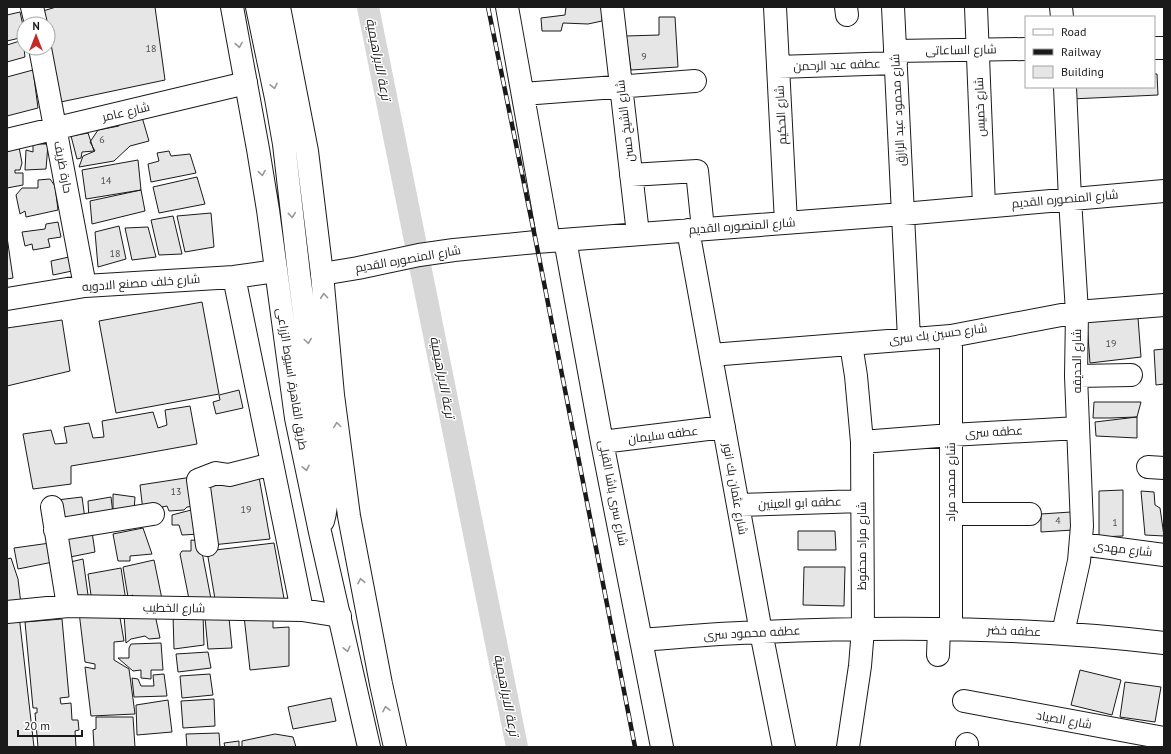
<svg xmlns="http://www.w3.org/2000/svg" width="1171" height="754" viewBox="0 0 1171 754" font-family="'PT Sans',Cairo,sans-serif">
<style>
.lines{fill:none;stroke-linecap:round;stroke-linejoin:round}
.canal{stroke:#d7d7d7;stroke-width:22}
.building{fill:#e6e6e6;stroke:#1a1a1a}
.minor-casing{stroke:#1a1a1a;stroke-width:24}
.highway-casing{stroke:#1a1a1a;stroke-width:24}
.minor{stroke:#fff;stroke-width:22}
.highway{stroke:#fff;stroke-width:22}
.rail-casing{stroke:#1a1a1a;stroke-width:4.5}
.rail{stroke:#fff;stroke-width:3;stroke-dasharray:9;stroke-linecap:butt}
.oneway{stroke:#989898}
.labels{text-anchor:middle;stroke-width:3;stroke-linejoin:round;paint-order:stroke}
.number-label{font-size:10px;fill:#4d4d4d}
.street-label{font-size:12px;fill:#1a1a1a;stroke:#fff}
.water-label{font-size:13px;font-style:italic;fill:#1a1a1a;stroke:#fff}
</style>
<rect width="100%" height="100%" fill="#fff"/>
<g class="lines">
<path class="canal" d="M 368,7 L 517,747"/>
</g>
<path class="building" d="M 56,7 L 155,7 L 165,80 L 56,103 L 48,46 L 48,24 L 45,24 L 43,11 Z
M 566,7 L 602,7 L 602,21 L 588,24 L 563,23 L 561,31 L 542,31 L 541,18 L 565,15 Z
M 20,12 L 24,30 L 24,37 L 7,41 L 7,15 Z
M 659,17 L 675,17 L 678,67 L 631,70 L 626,36 L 659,35 Z
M 23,40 L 25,57 L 7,62 L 7,45 Z
M 33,70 L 38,108 L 7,116 L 7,77 Z
M 1154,74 L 1157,74 L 1158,95 L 1071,99 L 1070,87 L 1154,87 Z
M 142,117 L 149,141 L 130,146 L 114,161 L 79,167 L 83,156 L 95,151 L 90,142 L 98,130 L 119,126 L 119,123 Z
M 88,133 L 94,151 L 82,152 L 81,158 L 77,159 L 71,136 Z
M 33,144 L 48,144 L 46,169 L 25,170 L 26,150 L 33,152 Z
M 19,147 L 22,163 L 20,170 L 15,170 L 15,173 L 23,173 L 23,185 L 7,188 L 7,149 Z
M 169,151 L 171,156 L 190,154 L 196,173 L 151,182 L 148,164 L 159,161 L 157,153 Z
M 138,160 L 141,190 L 86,199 L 82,170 Z
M 197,177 L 205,204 L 159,213 L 153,187 Z
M 50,179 L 55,186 L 58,210 L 26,217 L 25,211 L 20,214 L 16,195 L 22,188 L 38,188 L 38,180 Z
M 141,190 L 145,211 L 92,224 L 90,201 Z
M 211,213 L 214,247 L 185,252 L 177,216 Z
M 173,216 L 182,254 L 159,255 L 151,220 Z
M 58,222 L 61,237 L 48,239 L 50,247 L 33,250 L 32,244 L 25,246 L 22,232 L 45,229 L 46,224 Z
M 119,226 L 126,259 L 98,267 L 95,232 Z
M 148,227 L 156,257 L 132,260 L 125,228 Z
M 7,237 L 13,278 L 7,279 Z
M 69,257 L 72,271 L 53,275 L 51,261 Z
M 202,302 L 219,394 L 116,413 L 99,321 Z
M 1093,318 L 1138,318 L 1141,357 L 1090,363 L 1087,322 Z
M 62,320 L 70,371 L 7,386 L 7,328 Z
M 1164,349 L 1164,384 L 1156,385 L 1154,350 Z
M 239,390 L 243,408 L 216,414 L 213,402 L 220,400 L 219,395 Z
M 1094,402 L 1141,402 L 1137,417 L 1110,418 L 1093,418 Z
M 190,406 L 197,444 L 125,457 L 71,466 L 71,484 L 33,489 L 23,434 L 51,430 L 55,444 L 67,443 L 64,427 L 89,423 L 93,438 L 104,437 L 102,421 L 153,412 L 158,428 L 167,425 L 165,410 Z
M 1137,417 L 1137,438 L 1096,436 L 1095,422 Z
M 192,477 L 195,506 L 187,507 L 184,510 L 169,511 L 167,506 L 143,511 L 140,485 Z
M 259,477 L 270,539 L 212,545 L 202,485 Z
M 1123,490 L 1123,536 L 1099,537 L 1099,491 Z
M 1141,491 L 1154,492 L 1155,505 L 1160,508 L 1164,536 L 1145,535 Z
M 113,494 L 135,497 L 134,511 L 113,514 Z
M 82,497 L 85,519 L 61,523 L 57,500 Z
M 111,497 L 113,514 L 89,520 L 88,501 Z
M 195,509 L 200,534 L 182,535 L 179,525 L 172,525 L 172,515 Z
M 1071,512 L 1073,530 L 1041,532 L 1041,514 Z
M 143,528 L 152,554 L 130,556 L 130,561 L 118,561 L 113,534 Z
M 798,531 L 835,531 L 836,550 L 798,550 Z
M 92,532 L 95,552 L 65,558 L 61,538 Z
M 191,540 L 203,541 L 202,552 L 211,599 L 189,599 L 180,554 L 182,551 L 191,551 Z
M 50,543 L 53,562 L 18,569 L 14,548 Z
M 274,543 L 285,604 L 216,605 L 207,551 Z
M 11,558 L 18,579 L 21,604 L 7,605 L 7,559 Z
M 83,559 L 89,602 L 71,601 L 66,563 Z
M 154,560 L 163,604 L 133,604 L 133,595 L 128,597 L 123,567 Z
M 804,567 L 845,567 L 844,606 L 803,605 Z
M 121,568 L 126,601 L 92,602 L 88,574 Z
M 154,610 L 160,638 L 149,639 L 145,636 L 131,639 L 126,643 L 124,615 Z
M 79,612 L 119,612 L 124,641 L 114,642 L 114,660 L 129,669 L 135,714 L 91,716 L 85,667 L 95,669 L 95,664 L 85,662 Z
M 19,615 L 34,747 L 7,747 L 7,616 Z
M 173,615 L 203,615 L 204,645 L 174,649 Z
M 244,616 L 273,616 L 273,628 L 289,627 L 289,666 L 250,670 Z
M 205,618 L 229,618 L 232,648 L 208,649 Z
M 62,619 L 69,697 L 60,698 L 61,704 L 71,703 L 72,720 L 78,720 L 79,730 L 75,731 L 76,747 L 38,747 L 35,713 L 37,713 L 37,708 L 33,708 L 25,622 Z
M 161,643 L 163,670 L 151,670 L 151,679 L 141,678 L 141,670 L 133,671 L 118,658 L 129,658 L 129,648 L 131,644 Z
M 208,652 L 211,668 L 178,672 L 176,654 Z
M 1080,670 L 1121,680 L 1112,715 L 1071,705 Z
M 164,674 L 167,696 L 134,697 L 132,678 L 138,679 L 141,686 L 154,686 L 153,675 Z
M 210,674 L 213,695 L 182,698 L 180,676 Z
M 1125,682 L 1161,687 L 1155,722 L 1120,717 Z
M 331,698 L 336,721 L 293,729 L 288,707 Z
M 214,699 L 215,726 L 183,728 L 181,701 Z
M 168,700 L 172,732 L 137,735 L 136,705 Z
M 96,717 L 133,717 L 135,747 L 94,747 L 93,730 L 96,729 Z
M 219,733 L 220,747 L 187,747 L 186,734 Z
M 275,734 L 293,737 L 296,747 L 242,747 L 242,741 Z
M 239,741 L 239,747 L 225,747 L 224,743 Z"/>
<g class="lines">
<g class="minor-casing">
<path id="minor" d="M 32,7 L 36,24
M 507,7 L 549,241
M 612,7 L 638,234
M 775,7 L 786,223
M 846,7 L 847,15
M 893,7 L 909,339
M 976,7 L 984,206
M 1061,7 L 1062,17
M 40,48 L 85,286
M 1154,48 L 1164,48
M 895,51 L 1026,49
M 778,67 L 896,63
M 523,94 L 695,81
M 7,140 L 246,83
M 631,175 L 697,171 L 703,229
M 688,230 L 761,632 L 784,747
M 565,240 L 602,442 L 662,747
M 322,274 L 358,268 L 419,255 L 454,250 L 536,242 L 903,214 L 1164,191
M 234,277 L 302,610
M 7,299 L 85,286 L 234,277 L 276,271
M 711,355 L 951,336 L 1077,312 L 1164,305
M 1076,376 L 1131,375
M 602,442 L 724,427
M 862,442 L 951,435 L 1078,428
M 1148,467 L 1164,468
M 738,505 L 862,501
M 52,507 L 68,606
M 951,514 L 1030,514
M 55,530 L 153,514
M 1081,544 L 1164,555
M 207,545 L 198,480 L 216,473 L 229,475 L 272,464
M 7,612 L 68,606 L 302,610 L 340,616
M 951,629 L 951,336
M 1063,633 L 1079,561 L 1082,526 L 1076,376 L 1077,312 L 1070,199 L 1065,87
M 641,640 C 681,637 722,633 762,632 C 896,626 1031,627 1164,643
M 938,655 L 939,629
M 964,701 L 1164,738
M 848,747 L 860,666 L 863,629 L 862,442 L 856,376 L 851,344
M 967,747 L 967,744"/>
</g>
<g class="highway-casing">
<path id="highway" d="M 232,7 L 258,149 L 268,210 L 296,418 L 320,532 L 369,747
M 257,7 L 276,98 L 284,144 L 299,274 L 326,480 C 327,494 327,508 323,521
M 279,7 L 307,151 L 322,274 L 333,395 L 349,516 L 381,684 L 395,747"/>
</g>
<use href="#minor" class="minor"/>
<use href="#highway" class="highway"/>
<g class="rail-casing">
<path id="rail" d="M 488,7 L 536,242 L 635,747"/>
</g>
<use href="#rail" class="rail"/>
</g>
<defs><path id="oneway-chevron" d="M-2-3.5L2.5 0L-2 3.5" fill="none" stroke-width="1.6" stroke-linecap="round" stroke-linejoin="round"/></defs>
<g class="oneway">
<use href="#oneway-chevron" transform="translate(239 45) rotate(80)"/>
<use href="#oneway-chevron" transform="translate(274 86) rotate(78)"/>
<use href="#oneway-chevron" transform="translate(262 173) rotate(81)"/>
<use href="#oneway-chevron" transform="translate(292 215) rotate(84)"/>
<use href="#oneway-chevron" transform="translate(324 296) rotate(-95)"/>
<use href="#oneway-chevron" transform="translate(308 341) rotate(82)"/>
<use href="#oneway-chevron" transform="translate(337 425) rotate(-98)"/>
<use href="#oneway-chevron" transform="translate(306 468) rotate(78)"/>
<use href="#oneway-chevron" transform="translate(361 581) rotate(-101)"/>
<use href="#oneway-chevron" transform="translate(347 649) rotate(77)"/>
<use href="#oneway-chevron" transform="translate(386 709) rotate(-102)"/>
</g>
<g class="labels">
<g class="number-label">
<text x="151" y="52">18</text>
<text x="644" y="60">9</text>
<text x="102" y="143">6</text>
<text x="106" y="184">14</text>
<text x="115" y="257">18</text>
<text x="1111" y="347">19</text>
<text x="176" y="495">13</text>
<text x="246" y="513">19</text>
<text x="1058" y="524">4</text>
<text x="1115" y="526">1</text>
</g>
<g class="street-label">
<text transform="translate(961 50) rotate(-1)" y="4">شارع الساعاتى</text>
<text transform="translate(837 65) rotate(-2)" y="4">عطفه عبد الرحمن</text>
<text transform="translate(980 107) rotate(-92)" y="4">شارع خميس</text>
<text transform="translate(898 110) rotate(-93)" y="4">شارع محمود عبد الرازق</text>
<text transform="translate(126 112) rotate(-13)" y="4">شارع عامر</text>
<text transform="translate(781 115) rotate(-93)" y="4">شارع الحكيم</text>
<text transform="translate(625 121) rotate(-97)" y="4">شارع الشيخ حسن</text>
<text transform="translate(63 167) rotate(79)" y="4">حارة ظريف</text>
<text transform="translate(1065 199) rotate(-5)" y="4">شارع المنصوره القديم</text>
<text transform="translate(742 226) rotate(-4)" y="4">شارع المنصوره القديم</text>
<text transform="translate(408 259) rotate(-10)" y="4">شارع المنصوره القديم</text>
<text transform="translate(141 283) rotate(-4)" y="4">شارع خلف مصنع الادويه</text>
<text transform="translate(938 334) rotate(-7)" y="4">شارع حسين بك سرى</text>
<text transform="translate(1077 361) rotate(-90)" y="4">شارع الحديقه</text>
<text transform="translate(292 379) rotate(81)" y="4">طريق القاهرة, اسيوط الزراعى</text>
<text transform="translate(994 432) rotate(-3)" y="4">عطفه سرى</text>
<text transform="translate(663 435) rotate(-7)" y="4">عطفه سليمان</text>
<text transform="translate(951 482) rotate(-90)" y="4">شارع محمد مراد</text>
<text transform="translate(735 489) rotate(80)" y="4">شارع عثمان بك انور</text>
<text transform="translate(613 493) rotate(79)" y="4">شارع سرى باشا القبلى</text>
<text transform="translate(800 503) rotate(-2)" y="4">عطفه ابو العينين</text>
<text transform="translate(862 546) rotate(-90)" y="4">شارع مراد محفوظ</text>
<text transform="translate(1123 549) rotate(7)" y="4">شارع مهدى</text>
<text transform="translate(174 608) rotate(1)" y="4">شارع الخطيب</text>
<text transform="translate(1014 631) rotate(2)" y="4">عطفه خضر</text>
<text transform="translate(752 633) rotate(-3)" y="4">عطفه محمود سرى</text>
<text transform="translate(1064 720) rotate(10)" y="4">شارع الصياد</text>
</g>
<g class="water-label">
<text transform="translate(379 59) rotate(79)" y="5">ترعة الابراهيمية</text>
<text transform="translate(443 377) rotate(79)" y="5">ترعة الابراهيمية</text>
<text transform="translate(507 695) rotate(79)" y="5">ترعة الابراهيمية</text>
</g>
</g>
<rect width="1171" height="754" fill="none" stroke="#1a1a1a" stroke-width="16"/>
<rect x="1025" y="16" width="130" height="72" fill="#ffffff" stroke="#a3a3a3"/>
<rect x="1033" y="29" width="20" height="6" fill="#ffffff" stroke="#a3a3a3"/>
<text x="1061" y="36" font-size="12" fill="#1a1a1a">Road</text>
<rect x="1033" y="49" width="20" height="6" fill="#1a1a1a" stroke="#a3a3a3"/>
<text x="1061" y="56" font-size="12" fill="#1a1a1a">Railway</text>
<rect x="1033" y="66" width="20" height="12" fill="#e6e6e6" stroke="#a3a3a3"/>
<text x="1061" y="76" font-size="12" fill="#1a1a1a">Building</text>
<g transform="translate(36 36)"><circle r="19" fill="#ffffff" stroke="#a3a3a3"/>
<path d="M0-3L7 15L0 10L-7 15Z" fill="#c62828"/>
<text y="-6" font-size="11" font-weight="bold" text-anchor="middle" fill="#1a1a1a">N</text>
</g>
<path d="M18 730v6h64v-6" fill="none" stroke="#1a1a1a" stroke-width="2"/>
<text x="24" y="730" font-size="12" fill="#1a1a1a" stroke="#ffffff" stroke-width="3" paint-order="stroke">20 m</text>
</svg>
